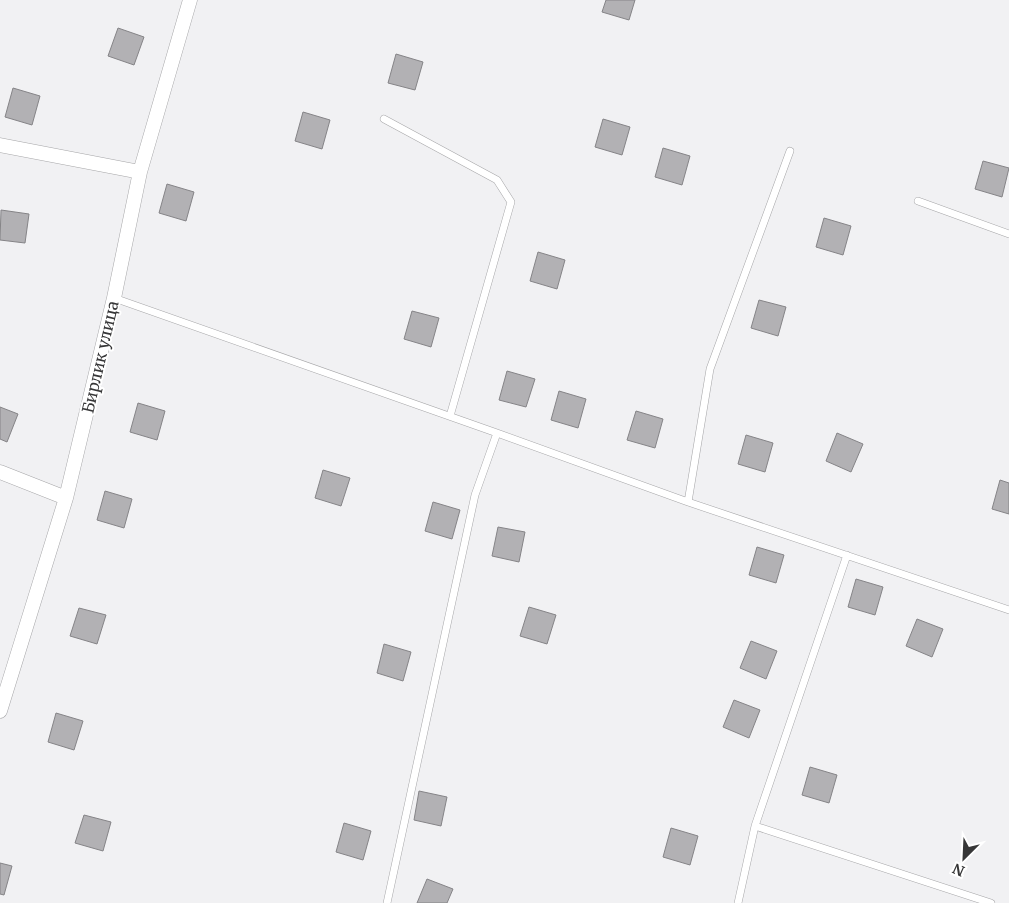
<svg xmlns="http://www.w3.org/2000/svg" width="1009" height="903" viewBox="0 0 1009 903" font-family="Merriweather,serif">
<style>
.building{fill:#b2b1b4;stroke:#858487}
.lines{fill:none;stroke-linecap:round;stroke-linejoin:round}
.service-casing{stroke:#a6a6a8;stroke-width:8}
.minor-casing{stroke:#a6a6a8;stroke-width:15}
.service{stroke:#fff;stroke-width:7}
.minor{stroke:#fff;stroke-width:14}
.labels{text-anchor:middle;stroke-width:4;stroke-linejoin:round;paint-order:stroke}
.street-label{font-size:16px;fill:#363637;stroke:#fff}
</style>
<rect width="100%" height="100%" fill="#f1f1f3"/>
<path class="building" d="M 606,0 L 635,0 L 629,20 L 602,12 Z
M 118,28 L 144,37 L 134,65 L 108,56 Z
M 396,54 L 423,62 L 415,90 L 388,83 Z
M 13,88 L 40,96 L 32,125 L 5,117 Z
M 303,112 L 330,120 L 322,149 L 295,141 Z
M 603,119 L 630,127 L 622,155 L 595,147 Z
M 663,148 L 690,156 L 682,185 L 655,177 Z
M 983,161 L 1009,168 L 1002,197 L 975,189 Z
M 167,184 L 194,192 L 186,221 L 159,213 Z
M 1,210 L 29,214 L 25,243 L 0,240 Z
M 824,218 L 851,226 L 843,255 L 816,247 Z
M 538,252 L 565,260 L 557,289 L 530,281 Z
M 759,300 L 786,307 L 778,336 L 751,328 Z
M 412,311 L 439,318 L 431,347 L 404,339 Z
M 507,371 L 535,379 L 526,407 L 499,400 Z
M 559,391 L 586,399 L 578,428 L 551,420 Z
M 138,403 L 165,411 L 157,440 L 130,432 Z
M 0,407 L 18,414 L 7,442 L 0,439 Z
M 636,411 L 663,419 L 655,448 L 627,440 Z
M 837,433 L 863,444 L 851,472 L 826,461 Z
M 746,435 L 773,443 L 765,472 L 738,464 Z
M 323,470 L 350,478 L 341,506 L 315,498 Z
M 1000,480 L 1009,483 L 1009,514 L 992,509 Z
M 105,491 L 132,499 L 124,528 L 97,520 Z
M 433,502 L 460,510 L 452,539 L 425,531 Z
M 498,527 L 525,532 L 519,562 L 492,556 Z
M 757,547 L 784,555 L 776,583 L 749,575 Z
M 856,579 L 883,587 L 875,615 L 848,607 Z
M 529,607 L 556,615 L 547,644 L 520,636 Z
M 79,608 L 106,615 L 97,644 L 70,636 Z
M 917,619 L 943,629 L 932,657 L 906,646 Z
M 751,641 L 777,651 L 766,679 L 740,668 Z
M 384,644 L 411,652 L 403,681 L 377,673 Z
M 734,700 L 760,710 L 749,738 L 723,727 Z
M 56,713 L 83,721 L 74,750 L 48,742 Z
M 810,767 L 837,775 L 829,803 L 802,795 Z
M 419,791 L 447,797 L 441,826 L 414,820 Z
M 84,815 L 111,822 L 103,851 L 75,843 Z
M 344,823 L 371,831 L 363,860 L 336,852 Z
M 671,828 L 698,836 L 690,865 L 663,857 Z
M 0,863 L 12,866 L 4,895 L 0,894 Z
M 427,879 L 453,889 L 447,903 L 417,903 Z"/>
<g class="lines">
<g class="service-casing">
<path id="service" d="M 384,119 L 497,180 L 511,202 L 450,416
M 918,201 L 1009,234
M 114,298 L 497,433 L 688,502 L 1009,610
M 688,502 L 710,369 L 790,151
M 755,826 L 991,903
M 387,903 L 475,495 L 497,433
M 738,903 L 755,826 L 847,555"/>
</g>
<g class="minor-casing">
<path id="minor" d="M 0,145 L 140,172
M 0,472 L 66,498
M 0,711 L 66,498 L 114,298 L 140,172 L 190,0"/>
</g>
<use href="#service" class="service"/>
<use href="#minor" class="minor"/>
</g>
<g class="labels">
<g class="street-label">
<text transform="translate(100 357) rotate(-77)" y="6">Бирлик улица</text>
</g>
</g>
<g transform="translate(964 858) rotate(204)" stroke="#ffffff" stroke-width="4" paint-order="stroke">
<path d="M0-4L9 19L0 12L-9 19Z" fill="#363637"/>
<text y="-8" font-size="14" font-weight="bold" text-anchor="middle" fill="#363637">N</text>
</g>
</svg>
